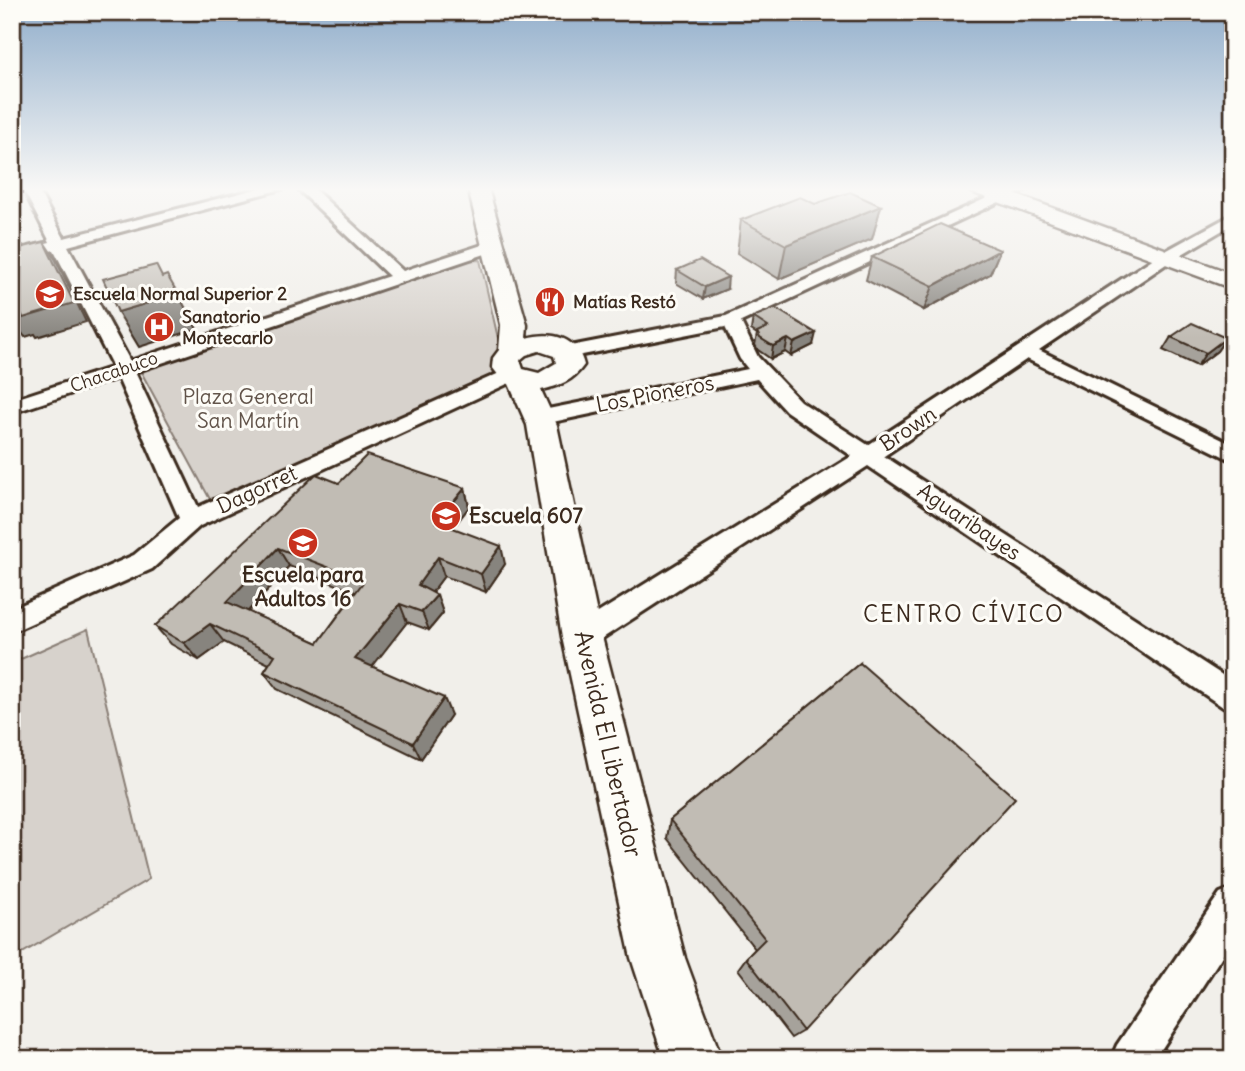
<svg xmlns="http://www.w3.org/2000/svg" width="1245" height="1071" viewBox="0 0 1245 1071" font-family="Delius,sans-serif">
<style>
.green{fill:#d7d2cc;stroke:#897e75;stroke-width:2}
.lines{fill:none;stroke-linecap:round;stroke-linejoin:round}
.minor-casing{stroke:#3b2a1e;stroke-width:6}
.secondary-casing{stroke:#3b2a1e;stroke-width:5}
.minor{fill:#fdfcf7;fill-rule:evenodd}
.secondary{fill:#fdfcf7;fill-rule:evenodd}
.wall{fill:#a6a29b;stroke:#3b2a1e;stroke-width:2;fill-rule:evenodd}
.shaded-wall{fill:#87847e;stroke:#3b2a1e;stroke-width:2}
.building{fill:#c1bcb4;stroke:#3b2a1e;stroke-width:2;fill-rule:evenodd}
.labels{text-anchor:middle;stroke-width:6;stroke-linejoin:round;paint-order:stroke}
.far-poi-label{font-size:18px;font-weight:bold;fill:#3b2a1e;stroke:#fdfcf7;text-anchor:start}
.far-street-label{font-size:18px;fill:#3b2a1e;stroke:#fdfcf7}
.street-label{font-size:21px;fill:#3b2a1e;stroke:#fdfcf7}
.park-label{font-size:21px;fill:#62544a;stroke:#fdfcf7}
.poi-label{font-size:21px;font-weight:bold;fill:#3b2a1e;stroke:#fdfcf7;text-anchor:start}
.neighbourhood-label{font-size:23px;letter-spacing:2px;fill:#3b2a1e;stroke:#fdfcf7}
.near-street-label{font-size:24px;fill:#3b2a1e;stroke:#fdfcf7}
</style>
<rect width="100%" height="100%" fill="#f1efea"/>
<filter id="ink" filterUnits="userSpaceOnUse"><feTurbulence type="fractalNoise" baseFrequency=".0143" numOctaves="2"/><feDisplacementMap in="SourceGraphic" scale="14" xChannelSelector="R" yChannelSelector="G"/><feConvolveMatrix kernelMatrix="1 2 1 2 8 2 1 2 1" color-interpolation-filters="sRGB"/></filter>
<g filter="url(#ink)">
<path class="green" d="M 480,260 L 501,351 L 491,380 L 212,503 L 140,370 L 453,261 Z
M 88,629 L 149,879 L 12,959 L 12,663 Z"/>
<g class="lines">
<g class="minor-casing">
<path id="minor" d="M 23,188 L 37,188 L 64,238 L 260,188 L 285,188 L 68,246 L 130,361 L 389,276 L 297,188 L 313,188 L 403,271 L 488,243 L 494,241 L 502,246 L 500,249 L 135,372 L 198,507 L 504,371 L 518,371 L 521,375 L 518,379 L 200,526 L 152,569 L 12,632 L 12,609 L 134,555 L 179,518 L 118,378 L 12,413 L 12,400 L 113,367 L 54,250 L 12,261 L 12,251 L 50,242 Z
M 1009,188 L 1029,188 L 741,322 L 758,357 L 800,401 L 868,445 L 1160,254 L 1233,214 L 1233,224 L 1172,260 L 1039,350 L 1233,445 L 1233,461 L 1027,359 L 884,456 L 1233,682 L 1233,711 L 1223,707 L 868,466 L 592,645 L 582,649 L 572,645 L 568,637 L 572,629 L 852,456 L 786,411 L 757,379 L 548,423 L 541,421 L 538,416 L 541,411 L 548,409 L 748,369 L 740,359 L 725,327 L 567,358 L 558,352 L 560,348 L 726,316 Z
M 1233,888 L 1233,939 L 1155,1059 L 1111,1059 L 1117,1045 L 1220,893 Z"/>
</g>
<g class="secondary-casing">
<path id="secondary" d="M 468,188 L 488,188 L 527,325 L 526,338 C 552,331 577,337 584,365 C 573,381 559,386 541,390 L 557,425 L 602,637 L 685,958 L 722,1059 L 664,1059 L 631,958 L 562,637 L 527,425 L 509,384 L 503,381 L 492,367 L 493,358 L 499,350 L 501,325 ZM 539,351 L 554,356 L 556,363 L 539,373 L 523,369 L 520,360 L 526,355 Z
M 968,188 L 998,188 L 1233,274 L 1233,289 L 971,192 Z"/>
</g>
<use href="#minor" class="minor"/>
<use href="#secondary" class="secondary"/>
</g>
<path class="wall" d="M 815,204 L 881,206 L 872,239 L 779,279 L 737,253 L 741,220 Z
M 1000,250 L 990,274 L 924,310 L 866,280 L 872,257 Z
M 677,270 L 727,289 L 703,299 L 676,283 Z
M 753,317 L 813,345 L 791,356 L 785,352 L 771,359 L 758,350 L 755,345 L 757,334 L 751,330 Z
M 1171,337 L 1226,338 L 1217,351 L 1197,366 L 1163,350 Z
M 339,483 L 465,488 L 469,507 L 453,528 L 505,564 L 486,592 L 444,576 L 432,592 L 437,595 L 443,613 L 429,630 L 407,622 L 372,666 L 451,715 L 421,759 L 277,689 L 264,672 L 269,664 L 224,642 L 199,660 L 171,644 L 155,626 ZM 289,566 L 355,592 L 318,643 L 248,612 Z
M 860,663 L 803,1031 L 791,1038 L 738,969 L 746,958 L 755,949 L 667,838 L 670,820 Z"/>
<path class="shaded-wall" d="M 881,206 L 872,239 L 779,279 L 786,245 Z
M 44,242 L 56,260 L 86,322 L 37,337 L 35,334 L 25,337 L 18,328 L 12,329 L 12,314 Z
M 1000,250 L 990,274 L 924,310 L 933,286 Z
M 728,277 L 727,289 L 703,299 L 705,287 Z
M 178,294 L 197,329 L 139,347 L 118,312 Z
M 816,333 L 813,345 L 791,356 L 794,343 Z
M 1226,338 L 1217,351 L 1197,366 L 1206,353 Z
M 788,339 L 785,352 L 771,359 L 773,346 Z
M 465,488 L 469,507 L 442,541 L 437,522 Z
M 501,546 L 505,564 L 486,592 L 481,574 Z
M 278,548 L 289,566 L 240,620 L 227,602 Z
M 438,557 L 444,576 L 424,603 L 418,585 Z
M 437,595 L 443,613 L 429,630 L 422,612 Z
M 400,604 L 407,622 L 365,676 L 355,659 Z
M 210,624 L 224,642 L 199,660 L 184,643 Z
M 444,698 L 451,715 L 421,759 L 413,743 Z"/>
<path class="building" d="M 850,192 L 881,206 L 786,245 L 741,220 L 800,197 L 815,204 Z
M 940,224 L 1000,250 L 933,286 L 872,257 Z
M 44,242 L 74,303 L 23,318 L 22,315 L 12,318 L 12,250 Z
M 700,260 L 728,277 L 705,287 L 677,270 Z
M 156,265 L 162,277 L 167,275 L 178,294 L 118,312 L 103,279 Z
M 775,308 L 816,333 L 794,343 L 788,339 L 773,346 L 760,338 L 757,332 L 768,327 L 753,317 Z
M 1192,323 L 1226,338 L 1206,353 L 1171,337 Z
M 367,455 L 465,488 L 437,522 L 501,546 L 481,574 L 438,557 L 418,585 L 437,595 L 422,612 L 400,604 L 355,659 L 444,698 L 413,743 L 264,672 L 275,655 L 210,624 L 184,643 L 155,626 L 316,474 L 339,483 ZM 278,548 L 364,581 L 318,643 L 227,602 Z
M 860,663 L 1015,798 L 803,1031 L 746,958 L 765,939 L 670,820 Z"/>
</g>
<linearGradient id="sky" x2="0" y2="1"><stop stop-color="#91aecb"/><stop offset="0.56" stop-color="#f9f8f6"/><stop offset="1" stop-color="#f9f8f6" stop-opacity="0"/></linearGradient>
<rect width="1245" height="338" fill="url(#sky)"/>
<defs>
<g id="school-disc" transform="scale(1.575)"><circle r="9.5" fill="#c8321e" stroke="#fdfcf7"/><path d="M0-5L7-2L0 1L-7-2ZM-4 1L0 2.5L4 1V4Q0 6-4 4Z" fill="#fff"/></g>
<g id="restaurant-disc" transform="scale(1.575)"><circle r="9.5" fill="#c8321e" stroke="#fdfcf7"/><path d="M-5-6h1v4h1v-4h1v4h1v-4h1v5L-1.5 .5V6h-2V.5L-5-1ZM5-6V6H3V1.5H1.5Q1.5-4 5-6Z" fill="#fff"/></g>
<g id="hospital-disc" transform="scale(1.575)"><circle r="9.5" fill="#c8321e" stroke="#fdfcf7"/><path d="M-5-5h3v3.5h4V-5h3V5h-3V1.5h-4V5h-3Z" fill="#fff"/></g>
</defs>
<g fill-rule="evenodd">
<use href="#school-disc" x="50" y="294"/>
<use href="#restaurant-disc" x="550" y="302"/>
<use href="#hospital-disc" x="159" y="327"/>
<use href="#school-disc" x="446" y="516"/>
<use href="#school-disc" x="303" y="543"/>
</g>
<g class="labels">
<g class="far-poi-label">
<text x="73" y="300">Escuela Normal Superior 2</text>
<text x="573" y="308">Matías Restó</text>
<text x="182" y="323">Sanatorio<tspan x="182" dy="21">Montecarlo</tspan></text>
</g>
<g class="far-street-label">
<text transform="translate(114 372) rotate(-19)" y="6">Chacabuco</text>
</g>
<g class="street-label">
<text transform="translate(655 394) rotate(-11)" y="7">Los Pioneros</text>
<text transform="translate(908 429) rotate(-34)" y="7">Brown</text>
<text transform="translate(257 490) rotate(-25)" y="7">Dagorret</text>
<text transform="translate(969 522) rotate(34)" y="7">Aguaribayes</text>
</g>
<g class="park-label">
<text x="248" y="404">Plaza General<tspan x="248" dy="24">San Martín</tspan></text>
</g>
<g class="poi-label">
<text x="469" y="523">Escuela 607</text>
<text x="303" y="582" text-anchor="middle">Escuela para<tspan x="303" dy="24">Adultos 16</tspan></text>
</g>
<g class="neighbourhood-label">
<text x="964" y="622">CENTRO CÍVICO</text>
</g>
<g class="near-street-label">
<text transform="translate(608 744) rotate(77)" y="8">Avenida El Libertador</text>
</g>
</g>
<rect width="1245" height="1071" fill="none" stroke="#fdfcf7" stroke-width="42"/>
<rect x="21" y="21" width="1203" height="1029" fill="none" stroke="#3b2a1e" stroke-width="2.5" filter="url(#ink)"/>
</svg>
